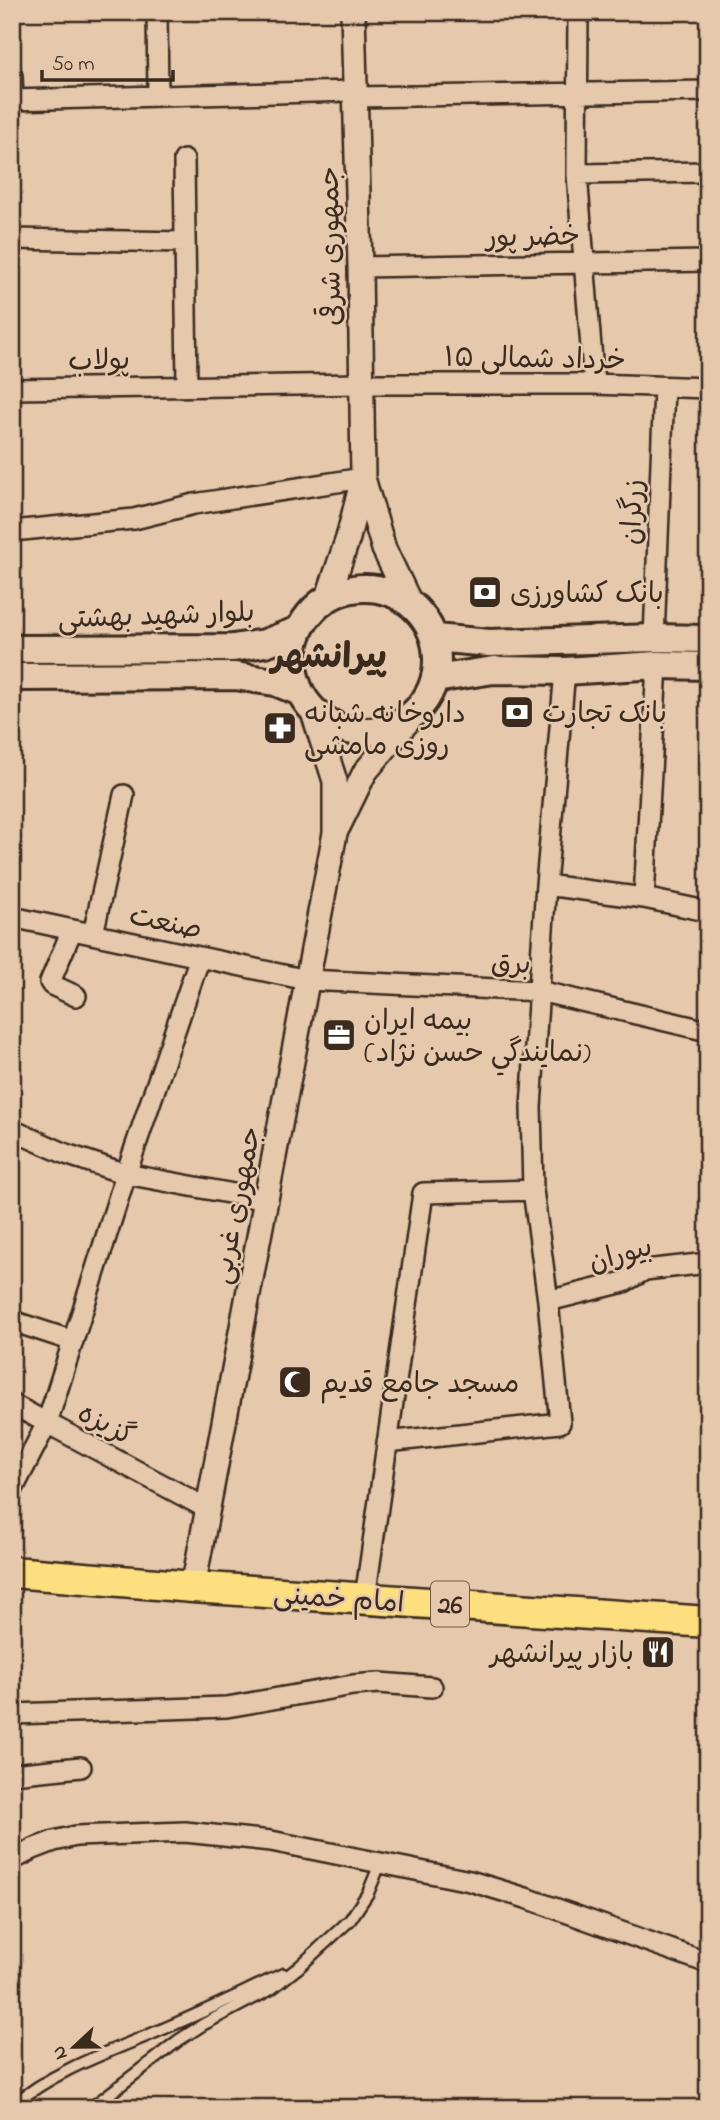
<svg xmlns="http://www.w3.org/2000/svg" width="720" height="2120" viewBox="0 0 720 2120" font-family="'Indie Flower','Playpen Sans Arabic',sans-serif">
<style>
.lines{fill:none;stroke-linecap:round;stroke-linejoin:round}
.service-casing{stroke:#3b2a1e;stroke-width:15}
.minor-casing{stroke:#3b2a1e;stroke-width:24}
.tertiary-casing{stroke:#3b2a1e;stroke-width:28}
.secondary-casing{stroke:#3b2a1e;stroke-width:32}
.primary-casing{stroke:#3b2a1e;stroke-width:35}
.service{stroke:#e6c9ad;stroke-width:10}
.minor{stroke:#e6c9ad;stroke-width:19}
.tertiary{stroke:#e6c9ad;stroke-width:23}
.secondary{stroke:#e6c9ad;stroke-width:26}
.primary{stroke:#fedf80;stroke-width:30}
.labels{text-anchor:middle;stroke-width:5;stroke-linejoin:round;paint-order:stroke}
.shield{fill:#e6c9ad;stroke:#6e5a49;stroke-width:2}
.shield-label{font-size:26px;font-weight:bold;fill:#3b2a1e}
.street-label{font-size:28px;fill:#3b2a1e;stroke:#e6c9ad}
.poi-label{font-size:28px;fill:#3b2a1e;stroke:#e6c9ad;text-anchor:start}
.district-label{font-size:35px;font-weight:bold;fill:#3b2a1e;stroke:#e6c9ad}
</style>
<rect width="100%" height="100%" fill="#e6c9ad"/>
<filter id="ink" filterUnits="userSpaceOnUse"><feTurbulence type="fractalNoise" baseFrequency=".0143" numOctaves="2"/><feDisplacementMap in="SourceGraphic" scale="14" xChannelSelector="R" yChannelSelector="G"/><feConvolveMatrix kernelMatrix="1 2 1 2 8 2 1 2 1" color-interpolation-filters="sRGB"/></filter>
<g filter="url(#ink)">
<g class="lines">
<g class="service-casing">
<path id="service" d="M 12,2106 C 58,2067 116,2050 170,2026 C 208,2010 246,1991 283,1974
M 91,2108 L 179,2040 L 204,2024 L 271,1989 L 299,1967 L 350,1920 L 368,1893 L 380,1864"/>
</g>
<g class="minor-casing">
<path id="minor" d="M 157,12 L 158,96
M 578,12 L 577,174 L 594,384
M 12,76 L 13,100
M 355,97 L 708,91
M 12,100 L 354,91
M 184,160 L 187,385
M 577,174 L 708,172
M 12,239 L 185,242
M 360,267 L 708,261
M 12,389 L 361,384 L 594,384 L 708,388
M 12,531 L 134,519 L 194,504 L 363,478
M 654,638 L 664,388
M 565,671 L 546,885 L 644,898 L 657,665
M 644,898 L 701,910
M 12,917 L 307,980 L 539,991 L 708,1031
M 72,930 L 50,982 L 52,985 L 76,996
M 93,934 L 124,795
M 12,1130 L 66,1154 L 126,1174 L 200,957
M 533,1190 L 531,1107 L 546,885
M 548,1301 L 624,1282 L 645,1270 L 708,1263
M 12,1321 L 73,1341
M 12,1404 L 47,1423 L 126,1174 L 266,1200
M 12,1491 L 47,1423 L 208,1509
M 365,1598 L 423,1193 L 533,1190 L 548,1301 L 560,1423 L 387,1442
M 12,1714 L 227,1707 L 353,1685 L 379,1683 L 432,1687
M 12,1774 L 81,1767
M 12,1860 L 33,1849 L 54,1841 L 76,1836 L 185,1832 L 271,1841 L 470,1881 L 529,1899 L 708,1963"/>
</g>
<g class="tertiary-casing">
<path id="tertiary" d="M 363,478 L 384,549 L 410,603
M 328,597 L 348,538 L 363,478 L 360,267 L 353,12
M 338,827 L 365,772 L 414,714
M 193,1587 L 335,833 L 335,781 L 312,709"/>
</g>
<g class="secondary-casing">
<path id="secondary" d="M293 660a72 72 0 1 1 144 0a72 72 0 1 1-144 0Z
M 435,638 L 489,643 L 654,638 L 708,639
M 12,649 L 233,648 L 265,643 L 299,630
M 12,677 L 235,676 L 275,682 L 300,692
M 435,679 L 494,670 L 565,671 L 657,665 L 708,666"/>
</g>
<g class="primary-casing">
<path id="primary" d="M 12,1572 L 193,1587 L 708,1622"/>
</g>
<use href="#service" class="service"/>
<use href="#minor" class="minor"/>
<use href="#tertiary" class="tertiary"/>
<use href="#secondary" class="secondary"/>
<use href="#primary" class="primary"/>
</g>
</g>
<defs>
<g id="bank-square" transform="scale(1.75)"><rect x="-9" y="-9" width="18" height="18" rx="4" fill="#3b2a1e" stroke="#e6c9ad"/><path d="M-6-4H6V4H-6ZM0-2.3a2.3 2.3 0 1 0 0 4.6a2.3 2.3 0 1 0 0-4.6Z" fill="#fff"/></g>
<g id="pharmacy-square" transform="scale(1.75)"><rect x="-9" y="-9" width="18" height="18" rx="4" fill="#3b2a1e" stroke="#e6c9ad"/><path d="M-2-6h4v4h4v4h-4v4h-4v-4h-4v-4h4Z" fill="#fff"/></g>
<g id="office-square" transform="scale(1.75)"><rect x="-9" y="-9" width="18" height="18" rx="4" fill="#3b2a1e" stroke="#e6c9ad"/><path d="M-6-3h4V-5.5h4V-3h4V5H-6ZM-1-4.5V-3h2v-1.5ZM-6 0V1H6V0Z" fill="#fff"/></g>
<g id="mosque-square" transform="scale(1.75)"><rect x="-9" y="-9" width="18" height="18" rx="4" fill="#3b2a1e" stroke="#e6c9ad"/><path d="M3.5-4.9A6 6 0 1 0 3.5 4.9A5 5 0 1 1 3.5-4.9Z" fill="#fff"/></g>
<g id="restaurant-square" transform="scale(1.75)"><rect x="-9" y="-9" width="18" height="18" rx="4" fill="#3b2a1e" stroke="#e6c9ad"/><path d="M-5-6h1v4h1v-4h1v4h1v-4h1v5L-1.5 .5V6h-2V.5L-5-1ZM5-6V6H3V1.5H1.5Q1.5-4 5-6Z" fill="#fff"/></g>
</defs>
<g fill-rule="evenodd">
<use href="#bank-square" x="485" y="592"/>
<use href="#bank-square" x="517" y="712"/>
<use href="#pharmacy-square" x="280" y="728"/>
<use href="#office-square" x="339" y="1035"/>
<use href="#mosque-square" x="295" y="1382"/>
<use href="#restaurant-square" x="658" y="1652"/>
</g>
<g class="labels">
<rect class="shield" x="431" y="1581.5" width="38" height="45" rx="5"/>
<g class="shield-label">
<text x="450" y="1613">26</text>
</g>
<g class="street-label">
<text transform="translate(533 235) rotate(-1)" y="10">خضر پور</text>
<text transform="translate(329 246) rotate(-91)" y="10">جمهوری شرقی</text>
<text transform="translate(535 357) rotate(1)" y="10">۱۵ خرداد شمالی</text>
<text transform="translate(99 359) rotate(-1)" y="10">پولاب</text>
<text transform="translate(631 512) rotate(-88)" y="10">زرگران</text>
<text transform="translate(156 614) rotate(-2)" y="10">بلوار شهید بهشتی</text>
<text transform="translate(166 921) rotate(12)" y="10">صنعت</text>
<text transform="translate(511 962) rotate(3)" y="10">برق</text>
<text transform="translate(235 1205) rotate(-79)" y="10">جمهوری غربی</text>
<text transform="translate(620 1253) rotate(-16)" y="10">بیوران</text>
<text transform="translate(107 1423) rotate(28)" y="10">گزیزه</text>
<text transform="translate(339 1597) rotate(4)" y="10">امام خمینی</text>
</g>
<g class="poi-label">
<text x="510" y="602">بانک کشاورزی</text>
<text x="304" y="722">داروخانه شبانه<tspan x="304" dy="32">روزی مامشی</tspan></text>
<text x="542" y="722">بانک تجارت</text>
<text x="364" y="1029">بيمه ايران<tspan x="364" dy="32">(نمايندگي حسن نژاد)</tspan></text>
<text x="320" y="1392">مسجد جامع قدیم</text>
<text x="634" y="1662" text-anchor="end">بازار پیرانشهر</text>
</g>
<g class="district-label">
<text x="329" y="667">پیرانشهر</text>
</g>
</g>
<rect width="720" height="2120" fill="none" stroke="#e6c9ad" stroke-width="42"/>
<rect x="21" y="21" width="678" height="2078" fill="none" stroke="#3b2a1e" stroke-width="2.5" filter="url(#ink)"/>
<g transform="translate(74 2047) rotate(248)" stroke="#e6c9ad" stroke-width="5" paint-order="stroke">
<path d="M0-5L12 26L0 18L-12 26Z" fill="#3b2a1e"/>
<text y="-10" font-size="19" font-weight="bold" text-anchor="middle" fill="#3b2a1e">N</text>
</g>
<path d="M42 70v10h131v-10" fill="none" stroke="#3b2a1e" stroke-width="3.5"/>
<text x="52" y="70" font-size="21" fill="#3b2a1e" stroke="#e6c9ad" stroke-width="5" paint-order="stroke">50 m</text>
</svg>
